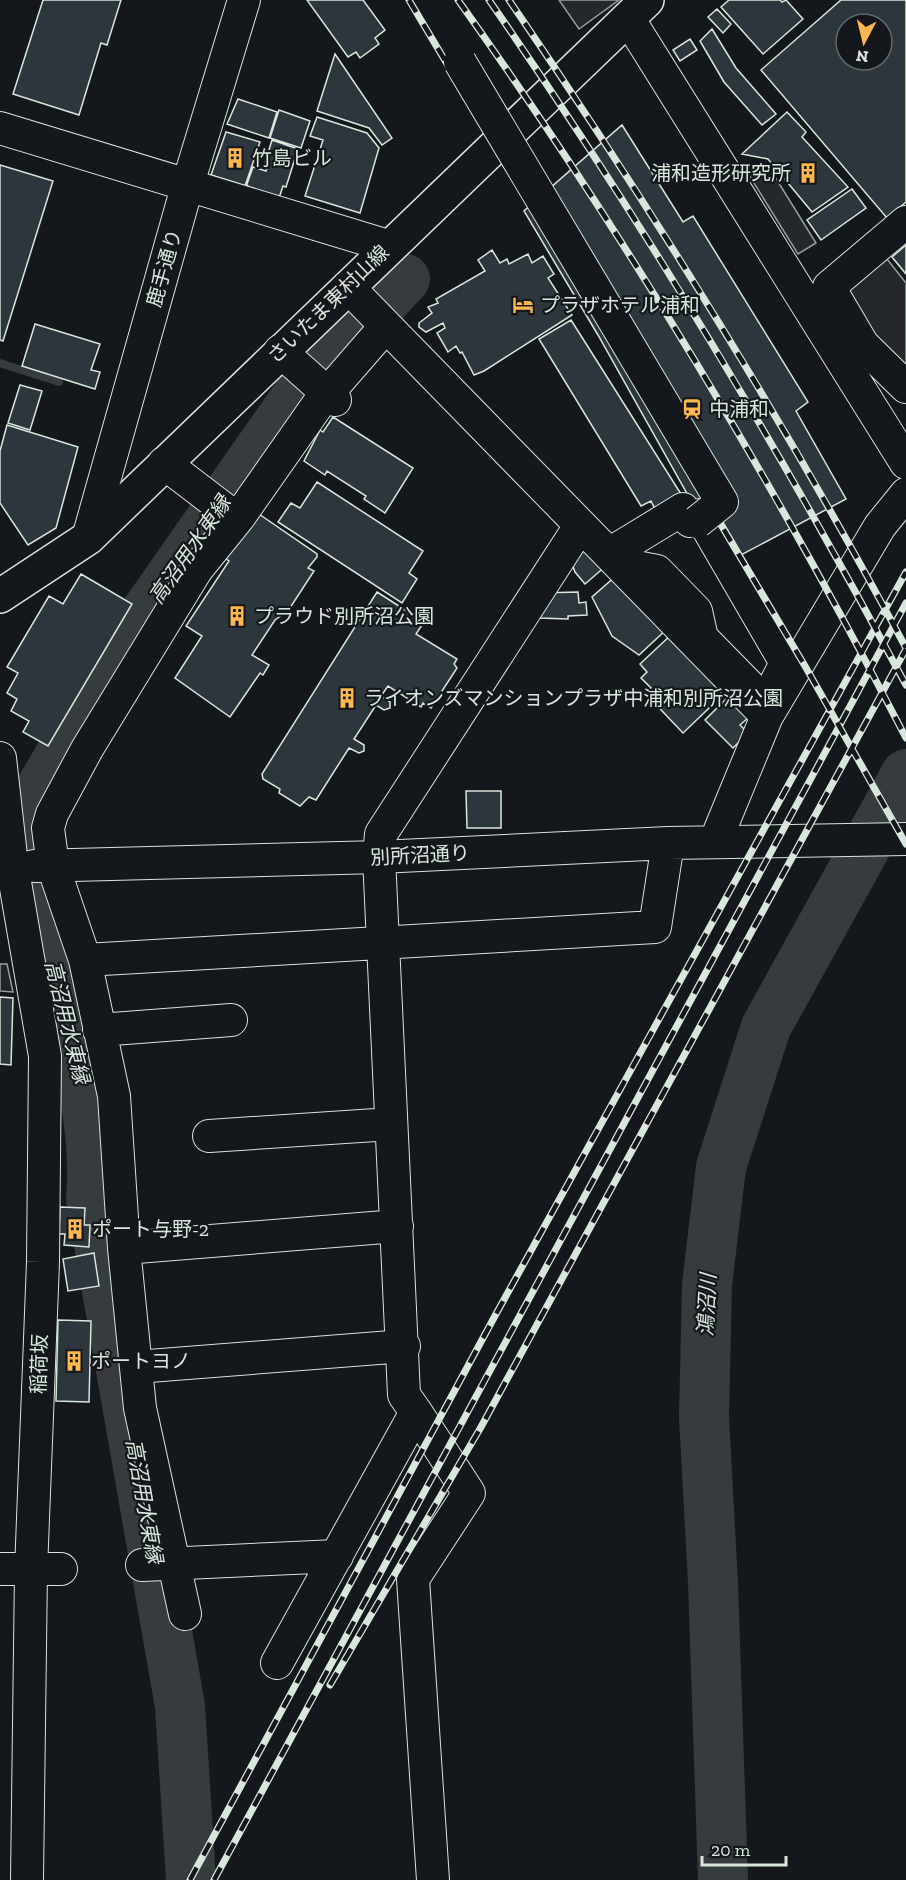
<svg xmlns="http://www.w3.org/2000/svg" width="906" height="1880" viewBox="0 0 906 1880" font-family="'Zilla Slab','Noto Sans JP',serif">
<style>
.park{fill:#202428;stroke:#939e99;stroke-width:1.5}
.parking{fill:#24282b;stroke:#939e99;stroke-width:1.5}
.lines{fill:none;stroke-linecap:round;stroke-linejoin:round}
.stream{stroke:#363b3e;stroke-width:8}
.river{stroke:#363b3e;stroke-width:50}
.building{fill:#2c363c;stroke:#d8e6dc;stroke-width:1.5;fill-rule:evenodd}
.minor-casing{stroke:#d8e6dc;stroke-width:34}
.major-casing{stroke:#d8e6dc;stroke-width:36}
.minor{stroke:#14181c;stroke-width:32}
.major{stroke:#14181c;stroke-width:33}
.rail-casing{stroke:#d8e6dc;stroke-width:7}
.rail{stroke:#14181c;stroke-width:4.5;stroke-dasharray:14;stroke-linecap:butt}
.minor-bridge-casing{stroke:#d8e6dc;stroke-width:34;stroke-linecap:butt}
.minor-bridge{stroke:#14181c;stroke-width:32}
.labels{text-anchor:middle;stroke-width:4.5;stroke-linejoin:round;paint-order:stroke}
.poi-label{font-size:20px;fill:#d8e6dc;stroke:#14181c;text-anchor:start}
.street-label{font-size:20px;fill:#d8e6dc;stroke:#14181c}
.water-label{font-size:21px;font-style:italic;fill:#d8e6dc;stroke:#14181c}
</style>
<rect width="100%" height="100%" fill="#14181c"/>
<path class="park" d="M 0,964 L 7,964 L 13,992 L 0,991 Z"/>
<path class="parking" d="M 559,0 L 619,0 L 579,29 Z
M 767,164 L 816,243 L 798,254 L 749,175 Z
M 883,254 L 906,283 L 906,378 L 837,289 Z"/>
<g class="lines">
<path class="stream" d="M 0,363 L 59,382"/>
<path class="river" d="M 191,1880 L 180,1706 L 91,1199 C 100,1091 51,987 36,882 C 32,854 25,828 33,801 L 138,623 L 299,393 L 405,279
M 723,1880 L 713,1583 L 704,1417 L 707,1285 L 721,1167 L 766,1027 L 906,774"/>
</g>
<path class="building" d="M 43,0 L 121,0 L 107,45 L 101,43 L 79,115 L 13,94 Z
M 307,0 L 363,0 L 385,30 L 375,38 L 379,44 L 360,58 L 356,52 L 348,57 Z
M 729,0 L 780,0 L 782,2 L 786,0 L 803,19 L 763,54 L 721,7 Z
M 841,0 L 906,0 L 906,202 L 887,218 L 761,70 ZM 846,24 L 882,24 L 882,60 L 846,60 Z
M 717,9 L 731,24 L 723,33 L 708,17 Z
M 712,29 L 736,68 L 776,114 L 762,125 L 724,82 L 700,41 Z
M 690,39 L 697,50 L 680,61 L 673,50 Z
M 335,54 L 392,138 L 382,145 L 369,128 L 317,111 Z
M 238,99 L 277,112 L 269,138 L 227,124 Z
M 279,110 L 310,121 L 301,148 L 270,138 Z
M 787,112 L 806,132 L 802,137 L 848,187 L 812,212 L 768,159 L 742,154 Z
M 317,117 L 367,133 L 379,148 L 360,213 L 305,196 L 323,140 L 310,136 Z
M 622,125 L 683,222 L 693,216 L 808,402 L 796,411 L 846,499 L 726,563 L 598,335 L 524,211 Z
M 226,132 L 260,142 L 245,186 L 211,175 Z
M 272,140 L 298,149 L 286,187 L 283,186 L 279,198 L 248,187 L 247,184 L 253,167 L 266,171 L 268,164 L 265,163 Z
M 0,165 L 53,181 L 3,341 L 0,340 Z
M 852,189 L 866,208 L 821,240 L 807,220 Z
M 906,245 L 906,274 L 892,257 Z
M 492,250 L 500,263 L 507,259 L 509,264 L 528,254 L 532,263 L 543,256 L 554,274 L 548,278 L 572,315 L 484,371 L 474,375 L 462,352 L 460,353 L 456,346 L 448,352 L 437,333 L 445,328 L 443,323 L 426,332 L 419,327 L 419,323 L 432,313 L 428,307 L 438,303 L 436,299 L 485,271 L 478,260 Z
M 571,320 L 681,494 L 658,507 L 654,507 L 651,501 L 641,506 L 539,339 Z
M 35,324 L 100,344 L 91,370 L 100,372 L 95,389 L 22,366 Z
M 20,385 L 42,391 L 30,430 L 8,423 Z
M 333,417 L 413,468 L 385,513 L 364,499 L 366,496 L 327,471 L 325,475 L 304,461 L 320,430 L 323,432 Z
M 7,425 L 78,447 L 56,528 L 28,545 L 0,503 L 0,451 Z
M 317,482 L 423,551 L 409,573 L 417,579 L 402,603 L 278,522 L 291,503 L 300,508 Z
M 256,512 L 317,554 L 317,557 L 308,568 L 314,571 L 288,611 L 275,620 L 252,655 L 269,665 L 263,675 L 260,673 L 230,717 L 175,678 L 202,636 L 186,626 L 229,561 L 225,558 Z
M 581,539 L 607,565 L 585,584 L 575,572 L 569,556 Z
M 81,574 L 132,604 L 48,746 L 23,732 L 29,721 L 11,711 L 17,699 L 7,693 L 18,673 L 7,667 L 49,596 L 63,604 Z
M 617,575 L 668,628 L 639,655 L 612,636 L 592,597 Z
M 377,592 L 424,622 L 416,634 L 457,659 L 454,664 L 457,668 L 431,708 L 423,703 L 421,707 L 388,686 L 381,696 L 390,702 L 390,708 L 384,710 L 376,705 L 354,739 L 364,745 L 364,751 L 359,753 L 349,748 L 316,800 L 309,797 L 300,806 L 279,793 L 280,789 L 263,779 L 262,774 Z
M 578,592 L 579,603 L 586,602 L 587,615 L 568,616 L 568,619 L 540,618 L 539,593 Z
M 674,632 L 729,689 L 683,733 L 645,693 L 651,688 L 641,678 L 647,672 L 640,664 Z
M 729,696 L 749,717 L 740,725 L 748,733 L 733,748 L 705,720 Z
M 466,791 L 501,791 L 501,828 L 467,828 Z
M 0,997 L 13,998 L 11,1065 L 0,1064 Z
M 60,1207 L 85,1208 L 84,1225 L 90,1225 L 89,1247 L 64,1245 L 65,1234 L 59,1234 Z
M 94,1253 L 99,1286 L 68,1291 L 63,1259 Z
M 58,1320 L 91,1321 L 89,1402 L 56,1401 Z"/>
<g class="lines">
<g class="minor-casing">
<path id="minor" d="M 628,18 L 906,463
M 0,128 L 388,246
M 906,222 L 829,287 L 863,345 L 906,387
M 348,287 L 767,716
M 280,351 L 335,400
M 164,463 L 228,512 L 239,517
M 683,509 L 690,521 L 700,515 L 786,663 L 770,694 L 758,695 L 702,638 L 696,611 L 657,571 L 636,567 L 619,548 Z
M 88,538 L 187,187 L 244,0
M 0,758 L 12,865 L 45,1056 L 43,1262 L 31,1570 L 27,1880
M 715,842 L 767,716 L 880,526 L 906,494
M 34,866 L 379,857 L 668,843 L 906,839
M 85,960 L 655,927 L 668,843
M 99,1030 L 231,1020
M 209,1136 L 391,1124
M 124,1248 L 397,1226
M 136,1367 L 404,1346
M 416,1412 L 469,1493 L 413,1579 L 433,1880
M 142,1565 L 337,1556
M 0,1569 L 61,1569
M 185,1614 L 140,1408 L 124,1248 L 114,1096 L 85,960 L 53,866 L 48,828 L 52,814 L 87,749 L 197,569 L 239,517 L 319,403 L 385,327
M 277,1663 L 416,1412 L 404,1395 L 379,857 L 381,834 L 580,526"/>
</g>
<g class="major-casing">
<path id="major" d="M 0,596 L 88,538 L 647,0"/>
</g>
<use href="#minor" class="minor"/>
<use href="#major" class="major"/>
<g class="rail-casing">
<path id="rail" d="M 409,0 L 805,666 L 906,844
M 458,0 C 625,234 774,483 906,738
M 489,0 C 641,219 780,449 906,685
M 509,0 C 652,209 787,425 906,648
M 330,1685 L 481,1427 L 906,649
M 190,1880 L 496,1314 L 906,572
M 214,1880 L 906,603"/>
</g>
<use href="#rail" class="rail"/>
<g class="minor-bridge-casing">
<path id="minor-bridge" d="M 460,62 L 722,502 L 697,522"/>
</g>
<use href="#minor-bridge" class="minor-bridge"/>
</g>
<defs>
<g id="building-bare" transform="scale(1.62)"><path d="M-4-6H4V6H1V3H-1V6H-4ZM-2.5-4.3h1.7v1.8h-1.7ZM.8-4.3h1.7v1.8H.8ZM-2.5-1h1.7V.8h-1.7ZM.8-1h1.7V.8H.8Z" fill="#ffb74d" stroke="#14181c" stroke-width="2.5" paint-order="stroke"/></g>
<g id="hotel-bare" transform="scale(1.62)"><path d="M-6-4.5h1.5V1H6V5H4.5V3h-9V5H-6ZM-4 0a1.8 1.8 0 1 1 3.6 0ZM.5 0V-2.5h3Q6-2.5 6 0Z" fill="#ffb74d" stroke="#14181c" stroke-width="2.5" paint-order="stroke"/></g>
<g id="station-bare" transform="scale(1.62)"><path d="M-3-6H3Q5-6 5-4V2Q5 4 3 4L4.5 6H3L1.5 4h-3L-3 6H-4.5L-3 4Q-5 4-5 2V-4Q-5-6-3-6ZM-3.5-4v3h7v-3ZM-3.5 1v1.5H-2V1ZM2 1v1.5H3.5V1Z" fill="#ffb74d" stroke="#14181c" stroke-width="2.5" paint-order="stroke"/></g>
</defs>
<g fill-rule="evenodd">
<use href="#building-bare" x="235" y="158"/>
<use href="#building-bare" x="808" y="173"/>
<use href="#hotel-bare" x="523" y="305"/>
<use href="#station-bare" x="692" y="409"/>
<use href="#building-bare" x="237" y="616"/>
<use href="#building-bare" x="347" y="698"/>
<use href="#building-bare" x="75" y="1229"/>
<use href="#building-bare" x="74" y="1361"/>
</g>
<g class="labels">
<g class="poi-label">
<text x="252" y="165">竹島ビル</text>
<text x="791" y="180" text-anchor="end">浦和造形研究所</text>
<text x="540" y="312">プラザホテル浦和</text>
<text x="709" y="416">中浦和</text>
<text x="254" y="623">プラウド別所沼公園</text>
<text x="364" y="705">ライオンズマンションプラザ中浦和別所沼公園</text>
<text x="92" y="1236">ポート与野-2</text>
<text x="91" y="1368">ポートヨノ</text>
</g>
<g class="street-label">
<text transform="translate(164 268) rotate(-74)" y="7">鹿手通り</text>
<text transform="translate(328 304) rotate(-44)" y="7">さいたま東村山線</text>
<text transform="translate(420 855) rotate(-3)" y="7">別所沼通り</text>
<text transform="translate(39 1364) rotate(-88)" y="7">稲荷坂</text>
</g>
<g class="water-label">
<text transform="translate(190 550) rotate(-55)" y="7">高沼用水東縁</text>
<text transform="translate(67 1022) rotate(76)" y="7">高沼用水東縁</text>
<text transform="translate(707 1305) rotate(-87)" y="7">鴻沼川</text>
<text transform="translate(144 1501) rotate(80)" y="7">高沼用水東縁</text>
</g>
</g>
<g transform="translate(864 42) rotate(187)"><circle r="28" fill="#14181c" stroke="#626a69" stroke-width="1.5"/>
<path d="M0-4.5L10 22L0 15L-10 22Z" fill="#ffb74d"/>
<text y="-9" font-size="16" font-weight="bold" text-anchor="middle" fill="#d8e6dc">N</text>
</g>
<path d="M702 1856v9h84v-9" fill="none" stroke="#d8e6dc" stroke-width="3"/>
<text x="711" y="1856" font-size="18" fill="#d8e6dc" stroke="#14181c" stroke-width="4.5" paint-order="stroke">20 m</text>
</svg>
